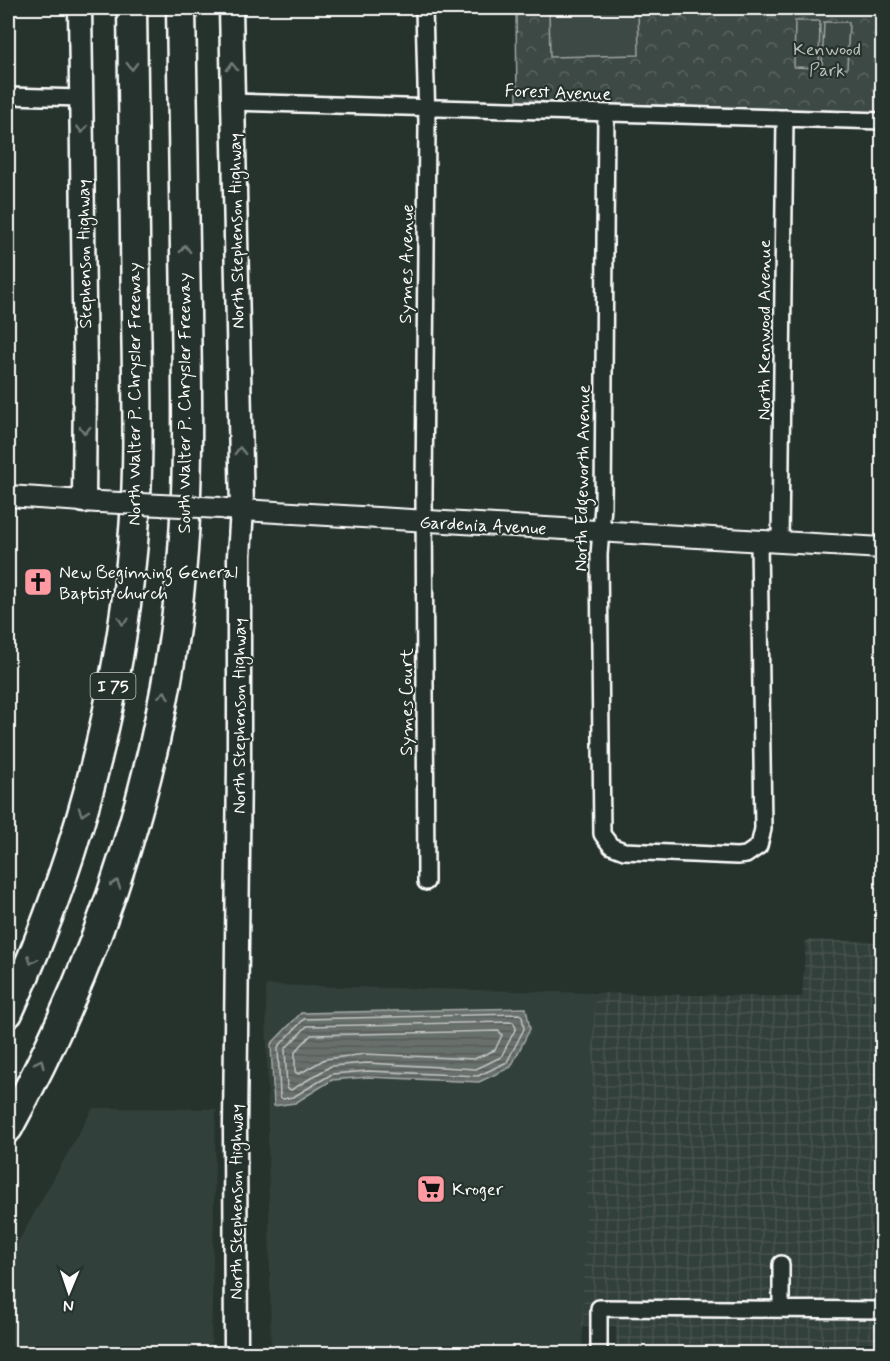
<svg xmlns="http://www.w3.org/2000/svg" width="890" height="1361" viewBox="0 0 890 1361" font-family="Mynerve,sans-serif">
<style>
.built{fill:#333f3a}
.industrial{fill:url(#industrial-grid)}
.park{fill:url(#park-crowns);stroke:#9ea4a2;stroke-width:1.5}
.pitch{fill:#3e4944;stroke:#9ea4a2;stroke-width:1.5}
.water{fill:url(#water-rules);stroke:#a4a9a7;stroke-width:1.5}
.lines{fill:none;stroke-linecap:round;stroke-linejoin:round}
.shore{stroke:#c2c6c4;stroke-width:1.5}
.minor-casing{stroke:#fff;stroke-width:20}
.tertiary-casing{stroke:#fff;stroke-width:24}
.secondary-casing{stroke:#fff;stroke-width:27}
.motorway-casing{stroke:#fff;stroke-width:33}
.minor{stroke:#26332d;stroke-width:15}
.tertiary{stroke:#26332d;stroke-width:20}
.secondary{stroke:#26332d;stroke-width:22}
.motorway{stroke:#26332d;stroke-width:28}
.tertiary-bridge-casing{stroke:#fff;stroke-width:24;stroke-linecap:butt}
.tertiary-bridge{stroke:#26332d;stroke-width:20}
.oneway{stroke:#727a76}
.labels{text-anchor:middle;stroke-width:4.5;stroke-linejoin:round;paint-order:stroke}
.shield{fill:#26332d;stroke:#bec2c0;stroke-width:1.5}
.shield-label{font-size:16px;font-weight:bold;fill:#fff}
.park-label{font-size:18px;fill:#bbbfbe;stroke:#26332d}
.street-label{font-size:18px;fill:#fff;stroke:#26332d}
.poi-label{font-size:18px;fill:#fff;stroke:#26332d;text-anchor:start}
</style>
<defs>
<pattern id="industrial-grid" width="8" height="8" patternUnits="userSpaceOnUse" patternTransform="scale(1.5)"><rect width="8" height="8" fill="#333f3a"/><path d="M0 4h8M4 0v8" fill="none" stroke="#47524e"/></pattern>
<pattern id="park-crowns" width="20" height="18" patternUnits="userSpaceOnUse" patternTransform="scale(1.5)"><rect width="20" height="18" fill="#3e4944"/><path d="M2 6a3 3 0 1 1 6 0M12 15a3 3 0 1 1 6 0" fill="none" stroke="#5b6460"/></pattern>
<pattern id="water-rules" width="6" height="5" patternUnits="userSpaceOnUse" patternTransform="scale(1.5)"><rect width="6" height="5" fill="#67706c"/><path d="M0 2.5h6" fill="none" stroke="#575a59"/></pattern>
</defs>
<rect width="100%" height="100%" fill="#26332d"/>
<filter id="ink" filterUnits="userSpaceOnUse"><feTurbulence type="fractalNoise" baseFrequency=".0167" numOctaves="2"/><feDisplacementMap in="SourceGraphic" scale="12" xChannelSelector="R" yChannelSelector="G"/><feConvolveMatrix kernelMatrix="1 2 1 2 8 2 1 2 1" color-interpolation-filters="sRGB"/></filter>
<g filter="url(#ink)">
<path class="built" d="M 266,985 L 595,993 L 582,1353 L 271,1353 Z
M 93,1108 L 216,1109 L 211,1353 L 8,1353 L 8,1260 Z"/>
<path class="industrial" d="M 806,940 L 882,942 L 882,1353 L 616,1353 L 616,1326 L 582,1326 L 595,993 L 802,997 Z"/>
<path class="park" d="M 516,8 L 878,8 L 880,112 L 517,101 Z"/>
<path class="pitch" d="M 549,8 L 638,8 L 639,55 L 550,57 Z
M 795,21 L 820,21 L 819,68 L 794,67 Z
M 824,22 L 849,22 L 847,69 L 822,68 Z"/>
<path class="water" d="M 526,1008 L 530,1029 L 511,1067 L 479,1082 L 368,1077 L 332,1080 L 295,1103 L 274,1106 L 271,1044 L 301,1013 Z"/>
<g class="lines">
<path class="shore" d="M 519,1014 L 522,1016 L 524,1029 L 507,1062 L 478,1076 L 368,1071 L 332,1074 L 293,1097 L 283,1099 L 280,1097 L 278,1047 L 304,1019 Z
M 513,1022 L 516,1028 L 501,1057 L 476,1069 L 367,1063 L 331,1066 L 291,1090 L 287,1088 L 285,1049 L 307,1026 Z
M 499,1031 L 502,1035 L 495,1050 L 474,1059 L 365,1054 L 325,1059 L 299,1074 L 295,1072 L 295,1052 L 311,1035 Z"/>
<g class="minor-casing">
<path id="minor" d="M 424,8 L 427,123 L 424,494 L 426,882
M 8,96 L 81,98
M 233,102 L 882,121
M 606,113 L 603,506 L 599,555 L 602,834 L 611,846 L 624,851 L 737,856 L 746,855 L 759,846 L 763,829 L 759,541
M 780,542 L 785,118
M 781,1309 L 781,1264
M 599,1354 L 599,1308 L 882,1310"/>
</g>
<g class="tertiary-casing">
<path id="tertiary" d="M 8,496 L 98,502
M 226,509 L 882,548"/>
</g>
<g class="secondary-casing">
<path id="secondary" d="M 80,8 L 85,372 L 84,501
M 231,8 L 242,509 L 239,556 L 239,763 L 235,1126 L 236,1354"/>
</g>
<g class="motorway-casing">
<path id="motorway" d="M 8,1013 C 76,865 118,706 133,543 C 140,466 137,388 136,311 C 135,210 133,109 132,8
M 8,1128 C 105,950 168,754 183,551 C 189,470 187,389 186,308 C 184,208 182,108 181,8"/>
</g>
<use href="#minor" class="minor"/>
<use href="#tertiary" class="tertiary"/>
<use href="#secondary" class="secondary"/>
<use href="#motorway" class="motorway"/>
<g class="tertiary-bridge-casing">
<path id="tertiary-bridge" d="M 100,502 L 221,508"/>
</g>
<use href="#tertiary-bridge" class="tertiary-bridge"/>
</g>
<defs><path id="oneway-chevron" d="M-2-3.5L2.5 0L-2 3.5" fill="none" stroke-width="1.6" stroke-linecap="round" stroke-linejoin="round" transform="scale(1.5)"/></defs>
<g class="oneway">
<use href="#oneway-chevron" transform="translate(132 66) rotate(89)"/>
<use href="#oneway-chevron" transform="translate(232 67) rotate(-91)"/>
<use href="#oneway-chevron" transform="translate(82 129) rotate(89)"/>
<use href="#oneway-chevron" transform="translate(185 249) rotate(-91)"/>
<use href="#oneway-chevron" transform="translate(85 430) rotate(91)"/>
<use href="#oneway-chevron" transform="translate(240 451) rotate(-91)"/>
<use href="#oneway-chevron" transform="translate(123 621) rotate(98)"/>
<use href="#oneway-chevron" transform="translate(164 695) rotate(-79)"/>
<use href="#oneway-chevron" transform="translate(83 812) rotate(107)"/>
<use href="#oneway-chevron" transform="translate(116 884) rotate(-71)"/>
<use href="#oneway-chevron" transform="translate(32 960) rotate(113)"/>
<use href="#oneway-chevron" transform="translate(40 1063) rotate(-64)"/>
</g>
</g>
<defs>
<g id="church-square" transform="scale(1.5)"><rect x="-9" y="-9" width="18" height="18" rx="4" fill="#ff9aa2" stroke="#26332d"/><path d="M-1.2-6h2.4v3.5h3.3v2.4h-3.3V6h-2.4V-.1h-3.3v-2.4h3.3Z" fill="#111"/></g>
<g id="supermarket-square" transform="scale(1.5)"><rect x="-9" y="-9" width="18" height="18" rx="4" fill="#ff9aa2" stroke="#26332d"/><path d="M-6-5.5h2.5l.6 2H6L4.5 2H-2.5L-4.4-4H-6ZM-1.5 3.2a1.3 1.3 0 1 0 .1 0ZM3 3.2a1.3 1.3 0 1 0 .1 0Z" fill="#111"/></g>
</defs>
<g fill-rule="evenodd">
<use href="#church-square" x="38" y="582"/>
<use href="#supermarket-square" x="431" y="1189"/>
</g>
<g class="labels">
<rect class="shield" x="90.5" y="673" width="45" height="26" rx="4.5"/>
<g class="shield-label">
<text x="113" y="692">I 75</text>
</g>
<g class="park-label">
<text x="827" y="55">Kenwood<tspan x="827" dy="21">Park</tspan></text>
</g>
<g class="street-label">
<text transform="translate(558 92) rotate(2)" y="6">Forest Avenue</text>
<text transform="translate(236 231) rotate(-91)" y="6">North Stephenson Highway</text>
<text transform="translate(84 254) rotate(-91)" y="6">Stephenson Highway</text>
<text transform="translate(406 264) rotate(-89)" y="6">Symes Avenue</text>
<text transform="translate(764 330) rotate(-90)" y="6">North Kenwood Avenue</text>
<text transform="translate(134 394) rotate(-90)" y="6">North Walter P. Chrysler Freeway</text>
<text transform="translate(184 403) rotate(-90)" y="6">South Walter P. Chrysler Freeway</text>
<text transform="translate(582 478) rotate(-89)" y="6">North Edgeworth Avenue</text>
<text transform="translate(483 525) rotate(3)" y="6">Gardenia Avenue</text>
<text transform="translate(406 702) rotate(-90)" y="6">Symes Court</text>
<text transform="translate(239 716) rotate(-90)" y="6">North Stephenson Highway</text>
<text transform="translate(236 1202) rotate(-90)" y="6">North Stephenson Highway</text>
</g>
<g class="poi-label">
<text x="59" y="578">New Beginning General<tspan x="59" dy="21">Baptist church</tspan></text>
<text x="452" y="1195">Kroger</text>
</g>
</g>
<rect width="890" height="1361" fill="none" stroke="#26332d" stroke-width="30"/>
<rect x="15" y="15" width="860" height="1331" fill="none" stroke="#fff" stroke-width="2" filter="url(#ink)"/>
<g transform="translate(69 1292) rotate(182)" stroke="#26332d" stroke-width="4.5" paint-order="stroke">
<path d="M0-4.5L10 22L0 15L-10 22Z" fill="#ffffff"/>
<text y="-9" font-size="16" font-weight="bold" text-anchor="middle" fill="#ffffff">N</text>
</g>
</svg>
